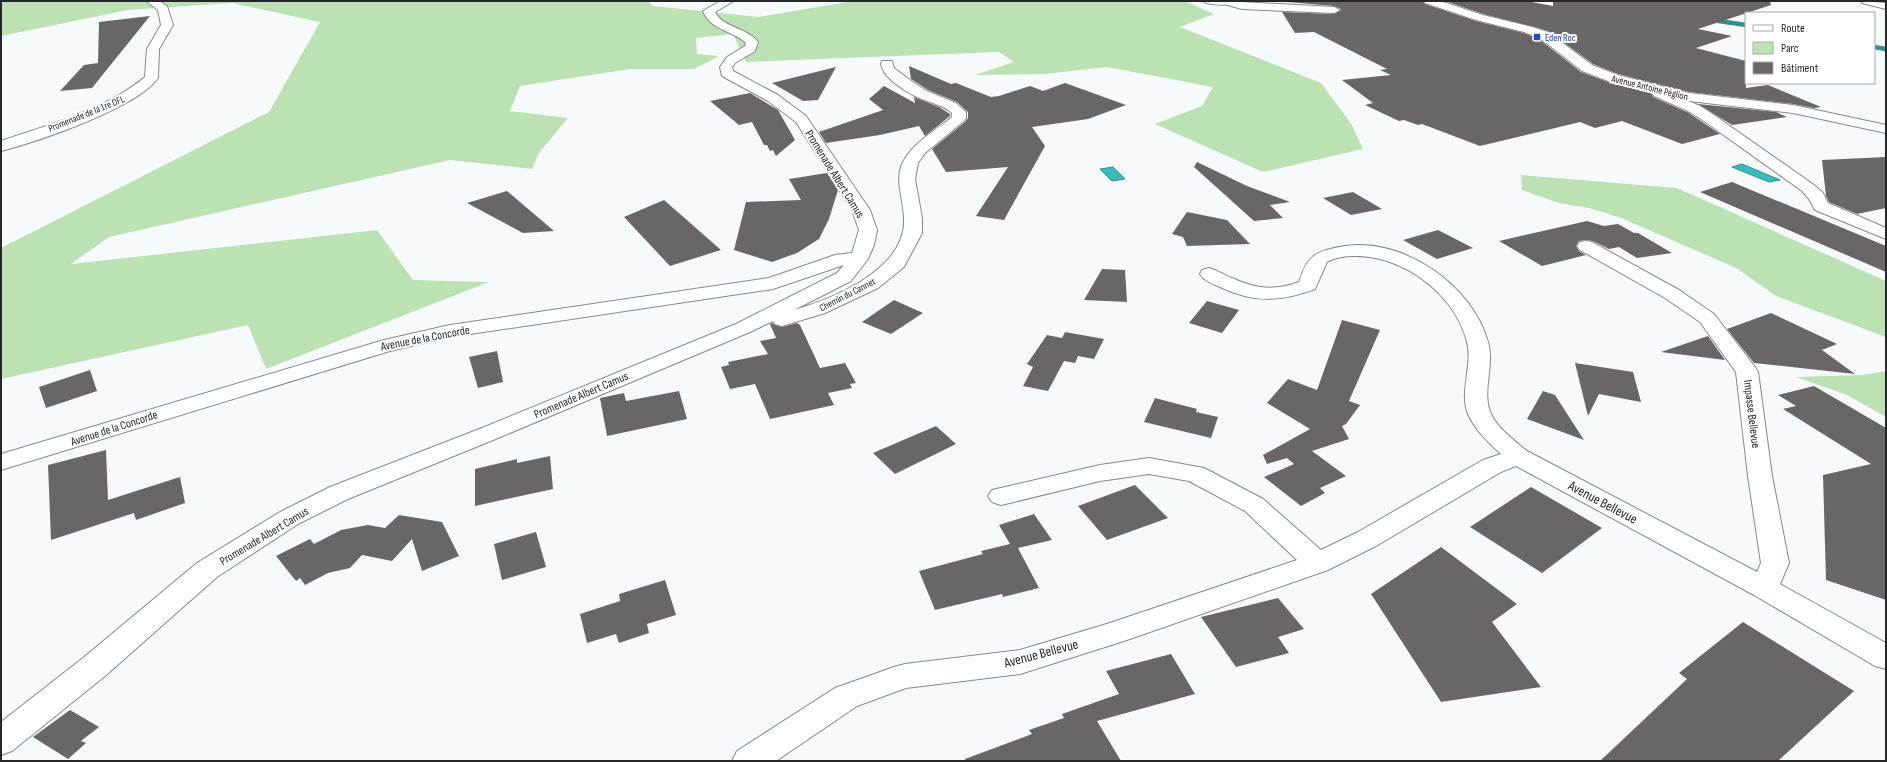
<svg xmlns="http://www.w3.org/2000/svg" width="1887" height="762" viewBox="0 0 1887 762" font-family="'Sofia Sans Condensed',sans-serif">
<style>
.green{fill:#bce2b4}
.water{fill:#39bbbc;stroke:#338e8f}
.lines{fill:none;stroke-linecap:round;stroke-linejoin:round}
.stream{stroke:#338e8f;stroke-width:4.5}
.building{fill:#6a6665}
.minor-casing{stroke:#86898b;stroke-width:2}
.tertiary-casing{stroke:#86898b;stroke-width:2}
.minor{fill:#fff;fill-rule:evenodd}
.tertiary{fill:#fff;fill-rule:evenodd}
.transit-dot{fill:#1a4fb4;stroke:#fff;stroke-width:1.5}
.labels{text-anchor:middle;stroke-width:4;stroke-linejoin:round;paint-order:stroke}
.far-transit-label{font-size:10px;fill:#164399;stroke:#fff;text-anchor:start}
.far-street-label{font-size:10px;fill:#252627;stroke:#fff}
.street-label{font-size:12px;fill:#252627;stroke:#fff}
.near-street-label{font-size:14px;fill:#252627;stroke:#fff}
</style>
<rect width="100%" height="100%" fill="#f7fafd"/>
<path class="green" d="M 1,1 L 648,1 L 653,6 L 759,17 L 853,1 L 1185,1 L 1214,14 L 1180,27 L 1321,83 L 1352,125 L 1363,149 L 1263,172 L 1155,124 L 1202,106 L 1213,87 L 1107,67 L 1045,74 L 975,75 L 1014,62 L 999,52 L 746,62 L 733,34 L 696,38 L 697,54 L 719,56 L 694,69 L 630,69 L 520,86 L 510,111 L 568,118 L 539,153 L 532,169 L 450,160 L 109,237 L 71,264 L 377,230 L 413,280 L 489,282 L 266,369 L 248,325 L 1,379 L 1,248 L 269,112 L 320,22 L 232,3 L 128,10 L 1,36 Z
M 1521,175 L 1677,188 L 1886,281 L 1886,337 L 1776,296 L 1736,268 L 1621,218 L 1589,208 L 1559,203 L 1522,190 Z
M 1886,371 L 1886,417 L 1847,395 L 1796,377 L 1863,375 Z"/>
<path class="water" d="M 1742,164 L 1780,180 L 1769,182 L 1732,167 Z
M 1113,167 L 1125,179 L 1112,181 L 1100,169 Z"/>
<g class="lines">
<path class="stream" d="M 1712,20 L 1746,25
M 1874,47 L 1886,49"/>
</g>
<path class="building" d="M 1275,1 L 1423,1 L 1425,4 L 1476,21 L 1524,33 L 1539,39 L 1581,72 L 1608,82 L 1651,93 L 1653,97 L 1689,113 L 1720,134 L 1682,144 L 1622,121 L 1595,128 L 1580,122 L 1480,146 L 1422,124 L 1418,125 L 1404,120 L 1399,121 L 1365,105 L 1373,103 L 1342,80 L 1391,75 L 1380,70 L 1387,69 L 1314,32 L 1295,33 L 1282,12 L 1334,14 L 1341,9 L 1334,6 Z
M 1445,1 L 1526,1 L 1553,6 L 1553,1 L 1770,1 L 1771,5 L 1698,29 L 1732,36 L 1696,48 L 1746,61 L 1746,88 L 1768,85 L 1821,107 L 1814,108 L 1793,104 L 1689,92 L 1618,74 L 1593,64 L 1548,31 L 1483,14 Z
M 150,16 L 92,88 L 60,91 L 84,65 L 98,63 L 99,22 Z
M 909,66 L 951,84 L 956,83 L 991,97 L 999,96 L 1030,86 L 1043,91 L 1065,83 L 1126,105 L 1088,119 L 1032,127 L 1045,146 L 1004,220 L 976,216 L 1008,167 L 946,172 L 932,149 L 965,122 L 968,118 L 968,112 L 957,102 L 928,90 L 911,79 Z
M 836,67 L 818,100 L 803,101 L 772,83 Z
M 884,86 L 915,103 L 914,97 L 939,107 L 950,114 L 950,116 L 925,136 L 919,126 L 880,135 L 826,143 L 819,132 L 883,110 L 869,99 Z
M 750,93 L 778,110 L 795,140 L 776,156 L 773,150 L 770,151 L 767,145 L 764,145 L 752,122 L 739,125 L 710,101 Z
M 1698,104 L 1776,112 L 1787,117 L 1732,125 Z
M 1886,157 L 1886,208 L 1857,214 L 1829,202 L 1826,196 L 1822,160 Z
M 1197,162 L 1247,186 L 1290,202 L 1270,205 L 1283,218 L 1254,221 L 1194,167 Z
M 827,173 L 838,190 L 829,219 L 819,239 L 797,253 L 772,262 L 734,250 L 746,202 L 801,200 L 789,179 Z
M 1732,182 L 1886,246 L 1886,272 L 1700,192 Z
M 507,191 L 554,231 L 523,233 L 467,203 Z
M 1353,192 L 1382,209 L 1351,215 L 1323,198 Z
M 664,200 L 721,250 L 670,266 L 624,217 Z
M 1187,212 L 1227,220 L 1250,244 L 1187,246 L 1183,237 L 1172,234 Z
M 1587,221 L 1604,226 L 1618,224 L 1634,233 L 1638,233 L 1672,253 L 1637,258 L 1619,247 L 1609,249 L 1593,241 L 1586,240 L 1579,241 L 1576,246 L 1579,251 L 1586,255 L 1542,266 L 1499,241 Z
M 1438,230 L 1473,248 L 1437,259 L 1403,240 Z
M 1102,269 L 1125,270 L 1127,302 L 1084,300 Z
M 894,300 L 923,313 L 891,334 L 862,322 Z
M 1207,301 L 1239,310 L 1222,333 L 1189,323 Z
M 1771,313 L 1837,344 L 1822,350 L 1855,374 L 1754,363 L 1727,329 Z
M 1342,320 L 1380,330 L 1349,401 L 1360,405 L 1346,424 L 1342,426 L 1349,439 L 1312,451 L 1346,476 L 1320,488 L 1325,493 L 1301,506 L 1264,477 L 1294,464 L 1287,458 L 1267,464 L 1263,455 L 1310,429 L 1267,403 L 1288,379 L 1317,390 Z
M 772,323 L 775,325 L 782,327 L 797,323 L 800,325 L 820,368 L 845,363 L 856,383 L 850,384 L 852,388 L 828,393 L 834,405 L 770,419 L 755,384 L 730,389 L 721,367 L 729,365 L 728,362 L 768,354 L 760,341 L 776,338 L 770,324 Z
M 1065,332 L 1104,339 L 1094,359 L 1078,356 L 1075,363 L 1064,361 L 1048,391 L 1023,386 L 1033,367 L 1027,364 L 1047,335 L 1062,338 Z
M 1708,336 L 1725,360 L 1661,352 Z
M 497,351 L 503,382 L 478,388 L 469,357 Z
M 1575,363 L 1633,372 L 1641,402 L 1599,394 L 1588,416 Z
M 90,370 L 97,391 L 46,408 L 39,387 Z
M 1814,386 L 1886,428 L 1886,600 L 1826,580 L 1823,475 L 1871,464 L 1783,409 L 1796,406 L 1778,395 Z
M 679,391 L 687,419 L 607,436 L 600,398 L 624,393 L 626,401 Z
M 1543,391 L 1555,395 L 1584,440 L 1527,419 Z
M 1155,398 L 1197,409 L 1196,412 L 1218,417 L 1211,438 L 1144,422 Z
M 936,426 L 956,444 L 895,474 L 873,453 Z
M 106,450 L 108,500 L 180,477 L 185,503 L 136,520 L 134,513 L 51,540 L 48,465 Z
M 550,456 L 553,489 L 475,506 L 475,469 L 517,459 L 517,463 Z
M 1135,485 L 1168,518 L 1107,540 L 1078,506 Z
M 1531,487 L 1602,528 L 1542,573 L 1470,527 Z
M 1034,514 L 1052,540 L 1018,548 L 1039,588 L 1003,597 L 1002,594 L 935,610 L 919,571 L 983,554 L 981,551 L 1010,544 L 999,525 Z
M 399,515 L 442,522 L 459,556 L 422,571 L 412,539 L 392,561 L 362,555 L 350,568 L 328,573 L 305,585 L 300,578 L 296,581 L 276,556 L 310,539 L 314,544 L 341,530 L 368,525 L 385,528 Z
M 536,532 L 546,567 L 502,580 L 494,544 Z
M 1441,547 L 1517,604 L 1492,622 L 1541,687 L 1441,702 L 1371,594 Z
M 665,580 L 676,615 L 647,624 L 649,633 L 619,643 L 616,634 L 587,643 L 580,614 L 620,601 L 619,594 Z
M 1278,598 L 1304,629 L 1278,637 L 1289,653 L 1236,667 L 1201,617 Z
M 1743,622 L 1854,691 L 1778,761 L 1600,761 L 1687,679 L 1679,673 Z
M 1171,654 L 1195,694 L 1097,721 L 1121,761 L 966,761 L 965,759 L 1032,734 L 1029,730 L 1064,718 L 1062,714 L 1119,694 L 1106,671 Z
M 70,710 L 99,727 L 81,741 L 86,743 L 68,759 L 33,737 Z"/>
<g class="lines">
<g class="minor-casing">
<path id="minor" d="M 720,1 L 734,1 L 715,12 C 723,28 748,28 758,42 L 755,51 L 735,63 L 732,67 L 733,71 L 778,95 L 806,116 L 870,210 L 877,230 L 874,245 L 868,259 L 851,281 L 794,310 C 835,298 906,269 904,219 C 904,201 894,179 903,162 C 913,143 936,130 952,117 L 952,113 C 942,104 929,103 917,97 C 905,91 883,78 881,64 L 882,61 L 892,61 L 894,68 L 914,83 L 927,91 L 956,103 L 966,112 L 966,118 L 964,121 L 925,153 L 918,163 L 915,179 L 922,218 L 922,233 L 904,267 L 878,288 L 825,313 L 782,326 L 775,324 L 773,321 L 750,332 L 498,438 L 348,499 L 298,524 L 217,577 L 105,676 L 12,751 L 1,755 L 1,722 L 83,658 L 197,563 L 280,512 L 330,487 L 482,428 L 736,324 L 837,273 L 844,265 L 773,289 L 450,337 L 390,351 L 1,470 L 1,454 L 384,340 L 450,325 L 769,278 L 835,255 L 852,253 L 859,230 L 852,210 L 796,122 L 768,101 L 722,76 L 720,67 L 727,57 L 745,46 L 746,43 C 732,30 710,30 703,11 Z
M 1223,1 L 1334,7 L 1340,10 L 1334,13 L 1242,9 L 1224,4 Z
M 1661,87 L 1666,88 L 1667,92 L 1700,106 L 1714,115 L 1814,185 L 1823,193 L 1828,203 L 1886,228 L 1886,239 L 1815,210 L 1809,199 L 1802,191 L 1704,121 L 1690,112 L 1654,96 L 1652,93 L 1656,88 Z
M 1586,241 L 1592,242 L 1679,290 L 1714,314 L 1755,367 L 1758,372 L 1772,476 L 1789,563 L 1780,584 L 1886,643 L 1886,669 L 1875,666 L 1754,595 L 1516,466 L 1501,472 L 1376,546 L 1328,570 L 1124,641 L 1020,674 L 906,688 L 857,706 L 776,761 L 732,761 L 737,751 L 835,688 L 894,667 L 905,664 L 1020,650 L 1110,623 L 1297,560 L 1245,511 L 1189,481 L 1149,474 L 1100,481 L 1001,505 L 992,502 L 988,496 L 992,490 L 1100,465 L 1149,458 L 1204,468 L 1263,499 L 1321,550 L 1358,532 L 1483,460 L 1501,454 C 1489,443 1475,430 1468,414 C 1459,392 1473,365 1467,342 C 1456,295 1404,256 1356,256 C 1346,256 1336,257 1327,262 L 1315,289 C 1280,302 1254,303 1220,287 C 1213,284 1204,281 1200,274 L 1202,270 L 1209,268 C 1217,270 1224,275 1232,278 C 1256,289 1275,291 1299,282 C 1308,253 1317,251 1345,246 C 1403,237 1473,286 1488,342 C 1495,365 1481,392 1491,414 C 1498,429 1515,441 1527,451 L 1757,572 L 1761,563 L 1748,476 L 1736,372 L 1700,322 L 1665,298 L 1580,250 L 1577,246 L 1580,242 Z"/>
</g>
<g class="tertiary-casing">
<path id="tertiary" d="M 146,1 L 159,1 L 167,6 L 173,25 L 159,49 L 158,78 C 137,108 37,142 1,151 L 1,141 C 50,124 104,111 145,77 L 147,49 L 161,25 L 158,10 Z
M 1203,1 L 1243,1 C 1239,6 1207,6 1203,1 Z
M 1424,1 L 1440,1 L 1483,15 L 1532,27 L 1548,32 L 1592,65 L 1618,75 L 1689,93 L 1793,105 L 1886,125 L 1886,133 L 1793,113 L 1689,101 L 1608,81 L 1582,71 L 1540,38 L 1524,32 L 1476,20 L 1425,3 Z
M 1861,1 L 1886,3 L 1886,9 L 1862,3 Z"/>
</g>
<use href="#minor" class="minor"/>
<use href="#tertiary" class="tertiary"/>
</g>
<rect class="transit-dot" x="1533" y="33" width="8" height="8" rx="2"/>
<g class="labels">
<g class="far-transit-label">
<text x="1545" y="41">Eden Roc</text>
</g>
<g class="far-street-label">
<text transform="translate(1650 87) rotate(14)" y="4">Avenue Antoine Péglion</text>
<text transform="translate(86 113) rotate(-22)" y="4">Promenade de la 1re DFL</text>
<text transform="translate(847 294) rotate(-27)" y="4">Chemin du Cannet</text>
</g>
<g class="street-label">
<text transform="translate(835 174) rotate(58)" y="4">Promenade Albert Camus</text>
<text transform="translate(425 338) rotate(-11)" y="4">Avenue de la Concorde</text>
<text transform="translate(581 395) rotate(-23)" y="4">Promenade Albert Camus</text>
<text transform="translate(1752 414) rotate(83)" y="4">Impasse Bellevue</text>
<text transform="translate(114 428) rotate(-18)" y="4">Avenue de la Concorde</text>
<text transform="translate(264 536) rotate(-31)" y="4">Promenade Albert Camus</text>
</g>
<g class="near-street-label">
<text transform="translate(1603 502) rotate(28)" y="5">Avenue Bellevue</text>
<text transform="translate(1041 653) rotate(-15)" y="5">Avenue Bellevue</text>
</g>
</g>
<rect width="1887" height="762" fill="none" stroke="#252627" stroke-width="4"/>
<rect x="1745" y="12" width="130" height="72" fill="#ffffff" stroke="#a8a8a9"/>
<rect x="1753" y="25" width="20" height="6" fill="#ffffff" stroke="#a8a8a9"/>
<text x="1781" y="32" font-size="12" fill="#252627">Route</text>
<rect x="1753" y="42" width="20" height="12" fill="#bce2b4" stroke="#a8a8a9"/>
<text x="1781" y="52" font-size="12" fill="#252627">Parc</text>
<rect x="1753" y="62" width="20" height="12" fill="#6a6665" stroke="#a8a8a9"/>
<text x="1781" y="72" font-size="12" fill="#252627">Bâtiment</text>
</svg>
